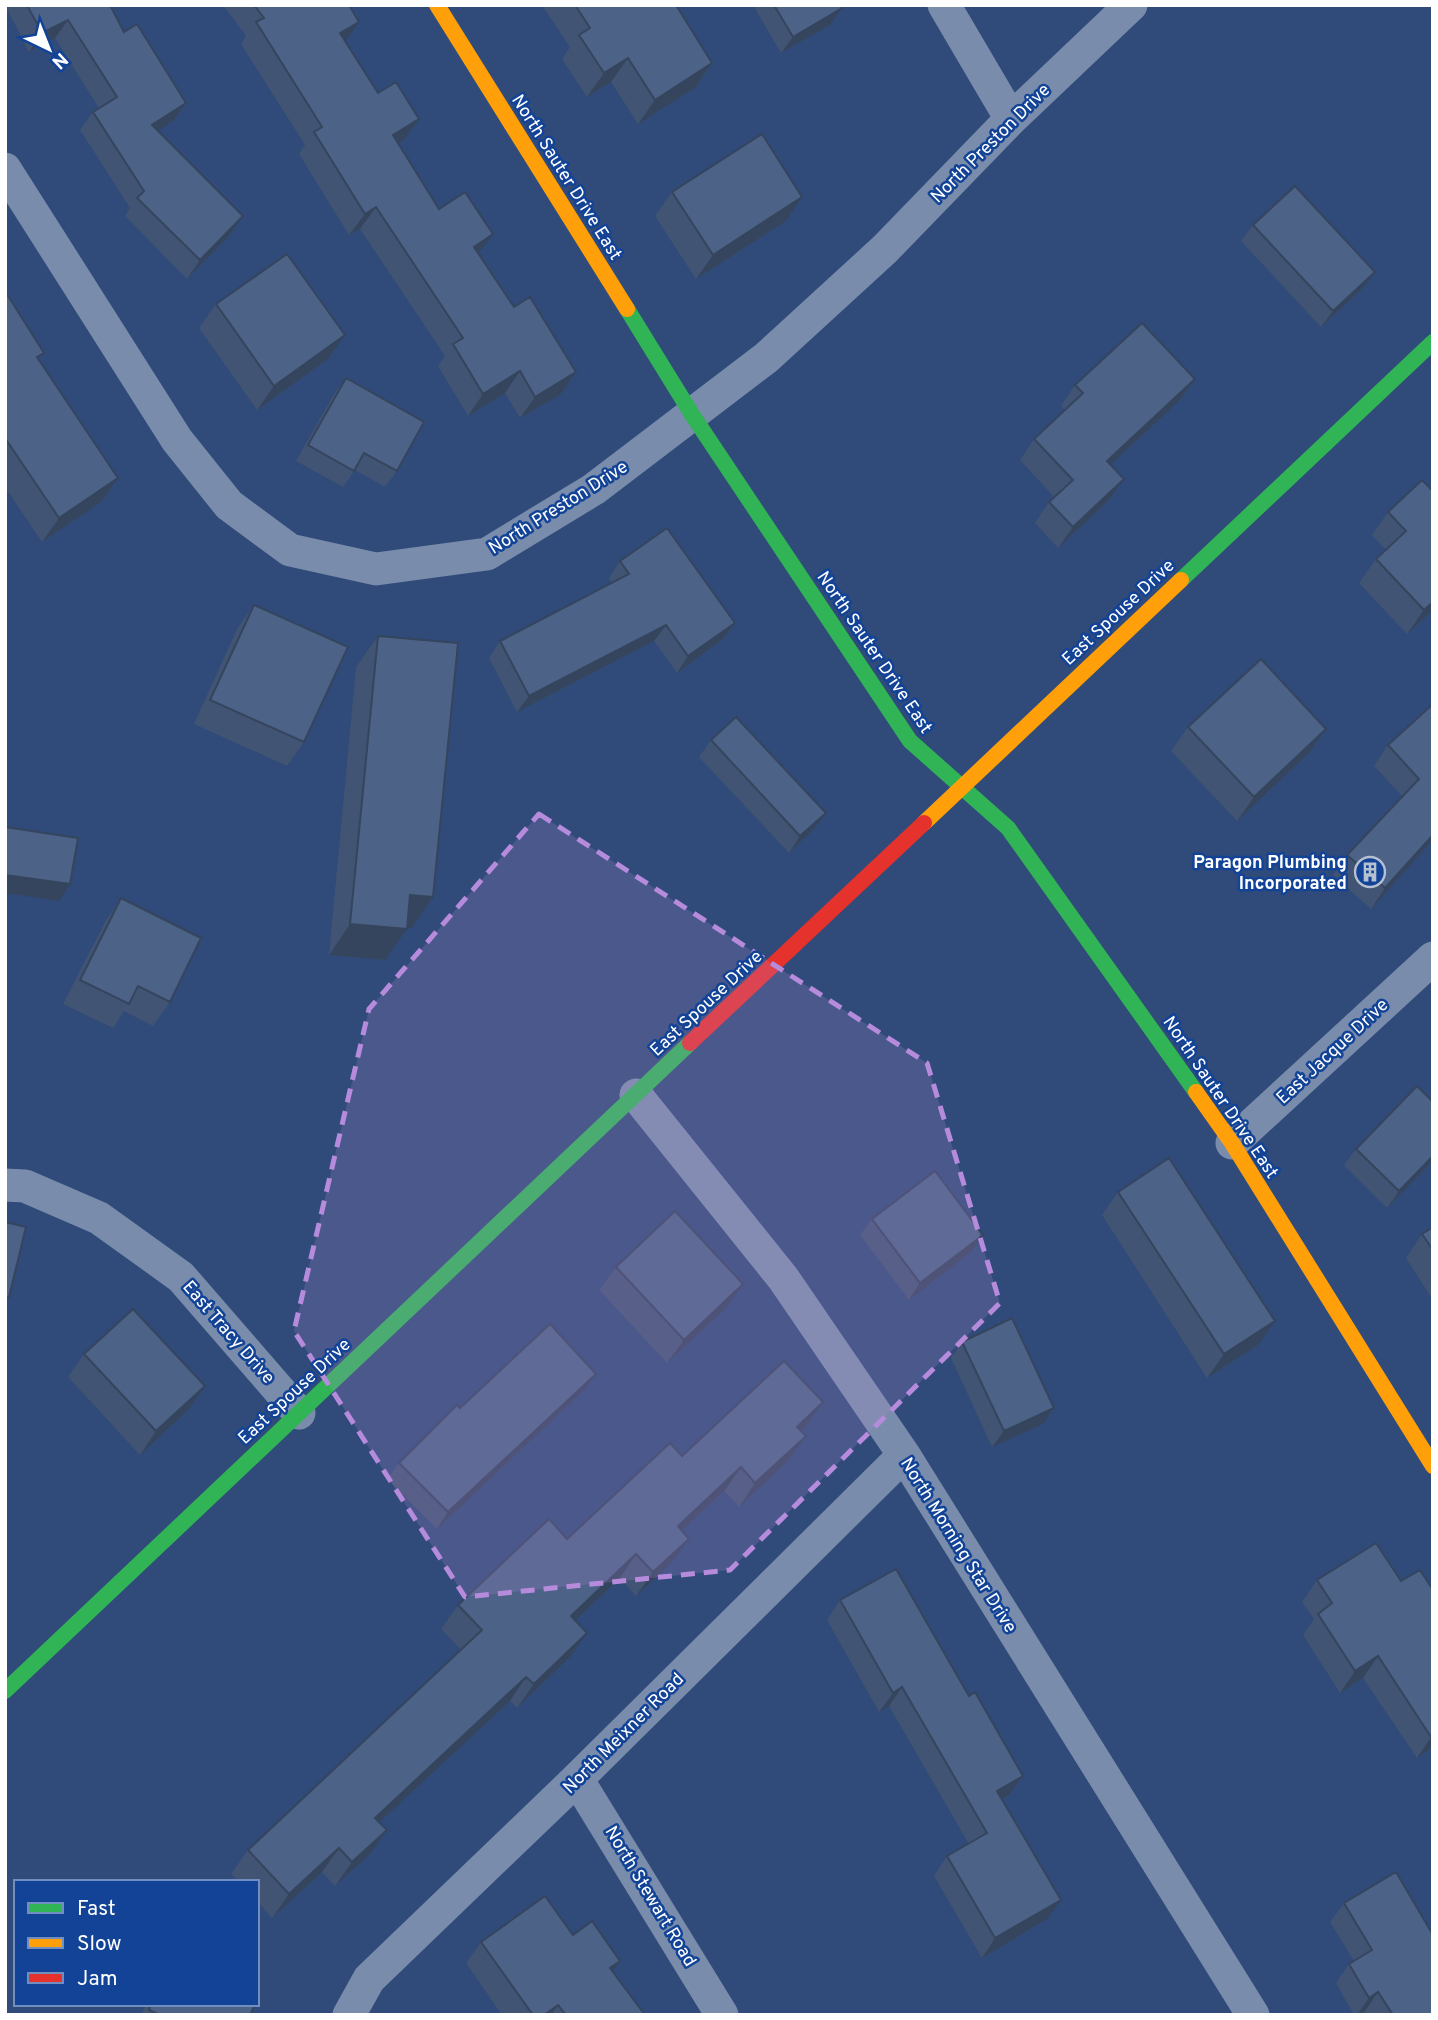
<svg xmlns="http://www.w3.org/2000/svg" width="1438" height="2020" viewBox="0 0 1438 2020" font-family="Overpass,sans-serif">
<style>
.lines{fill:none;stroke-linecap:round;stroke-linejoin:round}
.street{stroke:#798cab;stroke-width:33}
.fast{stroke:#30b455;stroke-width:16}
.slow{stroke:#ff9f0a;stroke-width:16}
.jam{stroke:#e5322d;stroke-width:16}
.wall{fill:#415473}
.shaded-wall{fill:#35455e}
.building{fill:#4c6286;stroke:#35455e;stroke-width:2}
.marked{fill:#b68bdc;fill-opacity:0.2;stroke:#b68bdc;stroke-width:5;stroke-dasharray:14 9;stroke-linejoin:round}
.labels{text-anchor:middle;stroke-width:5;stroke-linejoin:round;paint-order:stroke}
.street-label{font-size:18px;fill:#fff;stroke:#124397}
.poi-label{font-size:18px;font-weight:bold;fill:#fff;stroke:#124397;text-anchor:end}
</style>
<rect width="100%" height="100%" fill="#304b79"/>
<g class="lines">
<path class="street" d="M 944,5 L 1011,119
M 5,169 L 177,440 L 229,505 L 290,550 L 376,569 L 487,554 L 594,489 L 766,358 L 885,249 L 1011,119 L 1131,5
M 636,1095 L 783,1278 L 904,1455 L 1253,2015
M 1232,1143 L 1433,958
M 5,1185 L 25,1186 L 99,1218 L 181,1277 L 299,1413
M 577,1779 L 722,2015
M 349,2015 L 369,1979 L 577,1779 L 904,1455"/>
<path class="fast" d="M 627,309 L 693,416 L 910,741 L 1008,828 L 1196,1092
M 1181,580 L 1433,342
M 5,1691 L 690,1043"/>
<path class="slow" d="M 437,5 L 627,309
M 924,823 L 1181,580
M 1196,1092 L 1232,1143 L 1433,1466"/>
<path class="jam" d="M 690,1043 L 924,823"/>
</g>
<path class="wall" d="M 5,5 L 110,5 L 124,32 L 186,103 L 173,121 L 158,131 L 243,216 L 230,235 L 187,279 L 125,216 L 130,208 L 80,130 L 93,112 L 99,108 L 55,38 L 29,52 Z
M 223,5 L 349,5 L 345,42 L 378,93 L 419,119 L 404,140 L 399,144 L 439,209 L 478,254 L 514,307 L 576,372 L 561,394 L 520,418 L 505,393 L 468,416 L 438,366 L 445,356 L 360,229 L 349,235 L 299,154 L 305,145 L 241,44 L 246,36 Z
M 542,5 L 676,5 L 712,63 L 696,87 L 638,124 L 611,82 L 587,97 L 562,59 L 570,47 Z
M 753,5 L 840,5 L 830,25 L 781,53 Z
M 672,192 L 786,221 L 696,279 L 655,216 Z
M 1253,225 L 1375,272 L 1363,288 L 1321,327 L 1241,241 Z
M 5,291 L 39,360 L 118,478 L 101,502 L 42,542 L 5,487 Z
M 216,304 L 328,359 L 257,410 L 199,328 Z
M 346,378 L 397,471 L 385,487 L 355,470 L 343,487 L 296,461 L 334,394 Z
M 1195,379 L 1180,400 L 1110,465 L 1124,479 L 1109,500 L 1058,548 L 1035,523 L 1049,502 L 1054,497 L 1020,460 L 1034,439 L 1065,410 L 1061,406 L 1075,385 Z
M 1433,491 L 1433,610 L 1407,634 L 1359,583 L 1376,559 L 1386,550 L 1372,535 L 1388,512 Z
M 620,561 L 735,623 L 723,639 L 677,673 L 654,641 L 517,712 L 489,658 L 500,641 L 612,583 L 609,578 Z
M 254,605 L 304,742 L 287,766 L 194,724 L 237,629 Z
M 378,636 L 433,897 L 412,928 L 407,927 L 385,960 L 329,955 L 356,667 Z
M 1433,704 L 1433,840 L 1371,909 L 1333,875 L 1347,855 L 1403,797 L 1374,766 L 1388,745 Z
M 1188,727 L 1326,729 L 1309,753 L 1237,821 L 1171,751 Z
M 711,740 L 826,813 L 814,829 L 789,853 L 699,757 Z
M 121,898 L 170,1002 L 153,1026 L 124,1011 L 113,1028 L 63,1004 L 105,922 Z
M 1356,1149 L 1433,1161 L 1387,1208 L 1344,1165 Z
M 1118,1192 L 1258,1345 L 1207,1378 L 1102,1215 Z
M 872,1219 L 972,1251 L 909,1300 L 860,1235 Z
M 1433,1227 L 1433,1300 L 1406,1258 L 1422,1234 Z
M 616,1267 L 743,1284 L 726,1308 L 667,1363 L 599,1290 Z
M 962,1342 L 1054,1408 L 1043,1424 L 992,1447 L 951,1358 Z
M 84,1354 L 205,1386 L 188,1410 L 140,1455 L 68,1377 Z
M 584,1390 L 437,1529 L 387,1479 L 399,1463 L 460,1408 Z
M 823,1402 L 806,1426 L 801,1431 L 806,1436 L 789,1460 L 739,1507 L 724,1491 L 682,1531 L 689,1539 L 672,1562 L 636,1596 L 620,1578 L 575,1621 L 570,1657 L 517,1708 L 510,1701 L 379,1822 L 370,1854 L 335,1886 L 322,1872 L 272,1918 L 257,1901 L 257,1882 L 239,1882 L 231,1874 L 248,1850 L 461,1650 L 441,1629 L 458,1605 L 567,1539 L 682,1456 Z
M 1317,1580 L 1401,1581 L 1433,1590 L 1433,1747 L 1417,1758 L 1363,1678 L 1340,1693 L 1303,1635 L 1314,1619 L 1302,1602 Z
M 840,1600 L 969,1696 L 1023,1776 L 1009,1795 L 1002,1800 L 1047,1919 L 982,1958 L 934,1876 L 947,1856 L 969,1844 L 889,1706 L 879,1712 L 827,1620 Z
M 1344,1903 L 1433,2015 L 1367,2015 L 1365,2011 L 1359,2015 L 1354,2015 L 1336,1983 L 1349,1964 L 1354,1961 L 1330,1922 Z
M 573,1935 L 620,1961 L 613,1971 L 645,2015 L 502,2015 L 466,1963 L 481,1942 Z
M 146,2004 L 249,2004 L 250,2015 L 141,2015 Z"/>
<path class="shaded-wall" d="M 842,8 L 830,25 L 781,53 L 793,37 Z
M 68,20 L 55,38 L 29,52 L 42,33 Z
M 359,22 L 344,43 L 340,33 Z
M 628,58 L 611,82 L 587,97 L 604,73 Z
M 712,63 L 696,87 L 638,124 L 655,100 Z
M 186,103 L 173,121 L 139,144 L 152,125 Z
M 419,119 L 404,140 L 378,157 L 393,135 Z
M 802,197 L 786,221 L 696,279 L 713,255 Z
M 376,207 L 360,229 L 349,235 L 365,214 Z
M 243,216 L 230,235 L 187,279 L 200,260 Z
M 493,234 L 477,255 L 474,247 Z
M 1375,272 L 1363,288 L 1321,327 L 1333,311 Z
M 345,335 L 328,359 L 257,410 L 274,386 Z
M 520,371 L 505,393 L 468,416 L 483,394 Z
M 576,372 L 561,394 L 520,418 L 535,397 Z
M 1195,379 L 1180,400 L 1092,482 L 1107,461 Z
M 118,478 L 101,502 L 42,542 L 59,518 Z
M 1124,479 L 1109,500 L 1058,548 L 1073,527 Z
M 1433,602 L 1433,610 L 1407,634 L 1424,610 Z
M 735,623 L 723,639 L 677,673 L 688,656 Z
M 666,625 L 654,641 L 517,712 L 529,696 Z
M 1326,729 L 1309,753 L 1237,821 L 1254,797 Z
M 826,813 L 814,829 L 789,853 L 800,836 Z
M 1433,835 L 1433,840 L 1371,909 L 1385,888 Z
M 5,875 L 70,884 L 59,901 L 5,893 Z
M 410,895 L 433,897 L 412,928 L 389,926 Z
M 350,924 L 407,929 L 385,960 L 329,955 Z
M 1433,1156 L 1433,1161 L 1387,1208 L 1399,1191 Z
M 983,1235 L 972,1251 L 909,1300 L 920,1283 Z
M 743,1284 L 726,1308 L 667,1363 L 684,1340 Z
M 1275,1321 L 1258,1345 L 1207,1378 L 1224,1354 Z
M 596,1374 L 584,1390 L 437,1529 L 448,1512 Z
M 205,1386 L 188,1410 L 140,1455 L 156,1431 Z
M 823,1402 L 806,1426 L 780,1451 L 797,1427 Z
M 1054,1408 L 1043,1424 L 992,1447 L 1004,1431 Z
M 806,1436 L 789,1460 L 739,1507 L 755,1483 Z
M 741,1467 L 724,1491 L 661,1550 L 678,1526 Z
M 689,1539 L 672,1562 L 636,1596 L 653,1572 Z
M 636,1554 L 620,1578 L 555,1640 L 571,1616 Z
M 587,1633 L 570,1657 L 517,1708 L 534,1684 Z
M 1378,1656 L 1363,1678 L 1340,1693 L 1355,1671 Z
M 526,1677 L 510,1701 L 358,1842 L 375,1818 Z
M 902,1687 L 889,1706 L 879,1712 L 893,1693 Z
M 1433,1736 L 1433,1747 L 1417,1758 L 1431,1737 Z
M 1023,1776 L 1009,1795 L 983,1810 L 997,1791 Z
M 387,1830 L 370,1854 L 335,1886 L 352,1862 Z
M 339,1848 L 322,1872 L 272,1918 L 289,1894 Z
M 1061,1900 L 1047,1919 L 982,1958 L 995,1938 Z
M 620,1961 L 605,1982 L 610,1968 Z
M 1378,1992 L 1365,2011 L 1357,2015 L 1369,1998 Z
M 558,2005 L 551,2015 L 544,2015 Z"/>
<path class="building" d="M 27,5 L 110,5 L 124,32 L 137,24 L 186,103 L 152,125 L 243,216 L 200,260 L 137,198 L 144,191 L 93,112 L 117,97 L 68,20 L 42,33 Z
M 254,5 L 349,5 L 359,22 L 340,33 L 378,93 L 396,82 L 419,119 L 393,135 L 439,209 L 465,192 L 493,234 L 474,247 L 514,307 L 530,297 L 576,372 L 535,397 L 520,371 L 483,394 L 453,344 L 463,338 L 376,207 L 365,214 L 314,132 L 322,127 L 256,22 L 264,18 Z
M 575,5 L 676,5 L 712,63 L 655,100 L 628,58 L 604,73 L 579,35 L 590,28 Z
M 774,5 L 840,5 L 842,8 L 793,37 Z
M 762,134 L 802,197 L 713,255 L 672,192 Z
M 1295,186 L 1375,272 L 1333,311 L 1253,225 Z
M 287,254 L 345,335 L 274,386 L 216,304 Z
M 5,291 L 44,353 L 37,357 L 118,478 L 59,518 L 5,438 Z
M 1142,323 L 1195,379 L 1107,461 L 1124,479 L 1073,527 L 1049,502 L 1073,480 L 1034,439 L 1083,393 L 1075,385 Z
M 346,378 L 424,422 L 397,471 L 364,453 L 354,471 L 308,445 Z
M 1422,480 L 1433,491 L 1433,602 L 1424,610 L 1376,559 L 1406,531 L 1388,512 Z
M 667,528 L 735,623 L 688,656 L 666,625 L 529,696 L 500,641 L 629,574 L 620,561 Z
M 254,605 L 348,647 L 304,742 L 210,700 Z
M 378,636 L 458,643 L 433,897 L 410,895 L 407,929 L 350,924 Z
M 1261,659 L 1326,729 L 1254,797 L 1188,727 Z
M 1433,704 L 1433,835 L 1385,888 L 1347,855 L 1419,779 L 1388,745 Z
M 736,717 L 826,813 L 800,836 L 711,740 Z
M 5,827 L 78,838 L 70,884 L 5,875 Z
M 121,898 L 201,938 L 170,1002 L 138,986 L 129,1004 L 80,980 Z
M 1417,1086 L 1433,1102 L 1433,1156 L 1399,1191 L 1356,1149 Z
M 1169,1158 L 1275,1321 L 1224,1354 L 1118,1192 Z
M 935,1171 L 983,1235 L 920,1283 L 872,1219 Z
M 675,1211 L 743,1284 L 684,1340 L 616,1267 Z
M 5,1222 L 26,1227 L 9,1297 L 5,1297 Z
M 1433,1227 L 1433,1250 L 1422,1234 Z
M 133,1309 L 205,1386 L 156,1431 L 84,1354 Z
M 1012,1318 L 1054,1408 L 1004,1431 L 962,1342 Z
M 550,1324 L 596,1374 L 448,1512 L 399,1463 L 457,1405 L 460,1408 Z
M 784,1361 L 823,1402 L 797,1427 L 806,1436 L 755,1483 L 741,1467 L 678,1526 L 689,1539 L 653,1572 L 636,1554 L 571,1616 L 587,1633 L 534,1684 L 526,1677 L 375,1818 L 387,1830 L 352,1862 L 339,1848 L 289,1894 L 248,1850 L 482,1630 L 458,1605 L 549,1519 L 567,1539 L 670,1443 L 682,1456 Z
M 1376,1543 L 1401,1581 L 1420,1570 L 1433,1590 L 1433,1736 L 1431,1737 L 1378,1656 L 1355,1671 L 1318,1614 L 1332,1603 L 1317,1580 Z
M 896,1569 L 969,1696 L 975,1692 L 1023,1776 L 997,1791 L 1061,1900 L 995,1938 L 947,1856 L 987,1833 L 902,1687 L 893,1693 L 840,1600 Z
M 1396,1872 L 1433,1935 L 1433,2015 L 1393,2015 L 1378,1992 L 1369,1998 L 1349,1964 L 1372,1950 L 1344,1903 Z
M 545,1896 L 573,1935 L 592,1921 L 620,1961 L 610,1968 L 645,2015 L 566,2015 L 558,2005 L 544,2015 L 533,2015 L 481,1942 Z
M 151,2004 L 249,2004 L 254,2007 L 250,2015 L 160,2015 L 149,2010 Z"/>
<path class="marked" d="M 539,814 L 927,1063 L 1000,1303 L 730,1570 L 465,1597 L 294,1331 L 369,1009 Z"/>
<defs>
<g id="building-ring" transform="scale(1.575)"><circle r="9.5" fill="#124397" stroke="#b7c0d0" stroke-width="1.5"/><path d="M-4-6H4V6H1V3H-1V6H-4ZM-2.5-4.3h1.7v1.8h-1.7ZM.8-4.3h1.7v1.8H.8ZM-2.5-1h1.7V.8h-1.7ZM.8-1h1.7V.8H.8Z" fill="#b7c0d0"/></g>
</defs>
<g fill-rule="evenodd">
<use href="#building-ring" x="1370" y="872"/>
</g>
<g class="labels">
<g class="street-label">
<text transform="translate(990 143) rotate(-45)" y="6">North Preston Drive</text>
<text transform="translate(567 177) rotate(58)" y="6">North Sauter Drive East</text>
<text transform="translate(558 507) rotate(-32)" y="6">North Preston Drive</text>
<text transform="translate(1118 612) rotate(-43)" y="6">East Spouse Drive</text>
<text transform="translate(875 652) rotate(56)" y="6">North Sauter Drive East</text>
<text transform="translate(706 1003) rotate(-43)" y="6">East Spouse Drive</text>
<text transform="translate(1332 1051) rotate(-43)" y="6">East Jacque Drive</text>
<text transform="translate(1221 1097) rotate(56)" y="6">North Sauter Drive East</text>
<text transform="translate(229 1332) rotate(49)" y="6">East Tracy Drive</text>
<text transform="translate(294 1391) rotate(-43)" y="6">East Spouse Drive</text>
<text transform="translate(959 1545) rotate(58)" y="6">North Morning Star Drive</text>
<text transform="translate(623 1733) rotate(-45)" y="6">North Meixner Road</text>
<text transform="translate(651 1896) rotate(59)" y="6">North Stewart Road</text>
</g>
<g class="poi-label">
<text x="1347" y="868">Paragon Plumbing<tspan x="1347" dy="21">Incorporated</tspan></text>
</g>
</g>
<rect width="1438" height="2020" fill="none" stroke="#ffffff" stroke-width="14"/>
<rect x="14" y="1880" width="245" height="126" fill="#124397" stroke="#718ec1" stroke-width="2"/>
<rect x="28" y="1903" width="35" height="10" fill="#30b455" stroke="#718ec1" stroke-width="2"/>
<text x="77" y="1915" font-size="21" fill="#ffffff">Fast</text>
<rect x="28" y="1938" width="35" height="10" fill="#ff9f0a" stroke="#718ec1" stroke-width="2"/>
<text x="77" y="1950" font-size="21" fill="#ffffff">Slow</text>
<rect x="28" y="1973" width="35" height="10" fill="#e5322d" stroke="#718ec1" stroke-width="2"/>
<text x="77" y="1985" font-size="21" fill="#ffffff">Jam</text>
<g transform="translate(49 49) rotate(137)" stroke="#124397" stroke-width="5" paint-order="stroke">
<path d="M0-5L12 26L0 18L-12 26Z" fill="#ffffff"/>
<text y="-10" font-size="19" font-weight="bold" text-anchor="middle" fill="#ffffff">N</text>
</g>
</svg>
